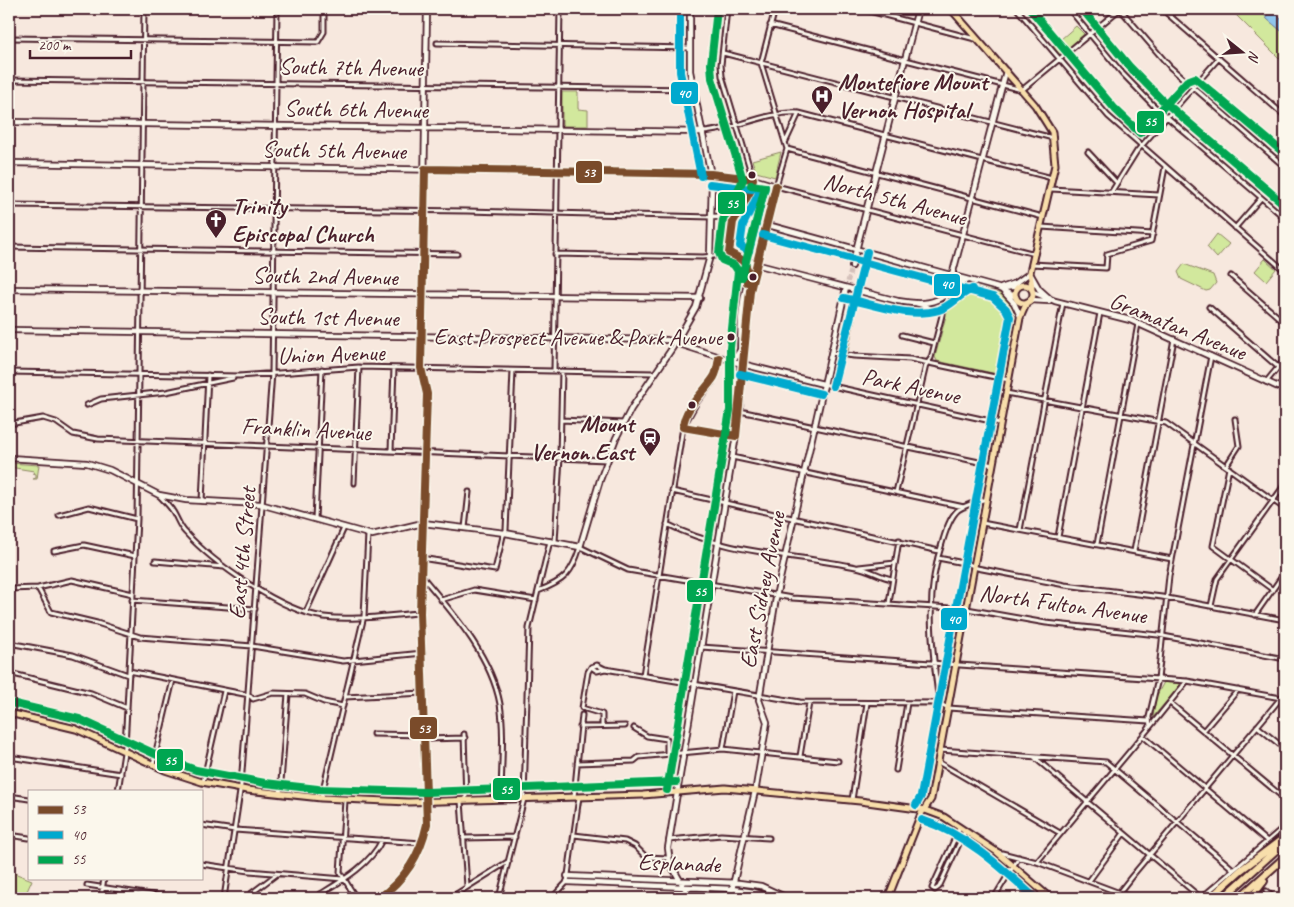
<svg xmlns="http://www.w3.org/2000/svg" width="1294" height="907" viewBox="0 0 1294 907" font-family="Caveat,sans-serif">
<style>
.green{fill:#d2e89d;stroke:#8e8464}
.water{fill:#8fc6ee;stroke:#7383a0}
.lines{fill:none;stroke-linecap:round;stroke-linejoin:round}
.tertiary-tunnel{stroke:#d4c0ba;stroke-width:4.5;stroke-dasharray:4.5 2;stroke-linecap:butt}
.minor-casing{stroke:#4a1f2b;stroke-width:7}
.tertiary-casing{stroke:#4a1f2b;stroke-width:8}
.secondary-casing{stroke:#4a1f2b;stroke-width:8}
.primary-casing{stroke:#4a1f2b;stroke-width:9}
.motorway-casing{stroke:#4a1f2b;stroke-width:10}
.minor{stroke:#fbf7ec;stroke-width:3}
.tertiary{stroke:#fbf7ec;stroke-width:4.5}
.secondary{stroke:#fbf7ec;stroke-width:4.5}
.primary{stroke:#f8deab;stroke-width:5}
.motorway{stroke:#f8deab;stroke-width:6}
.bus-1-casing{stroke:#fbf7ec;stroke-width:11}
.bus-2-casing{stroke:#fbf7ec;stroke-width:11}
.bus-3-casing{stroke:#fbf7ec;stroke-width:11}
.bus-1{stroke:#7a4b2a;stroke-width:8}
.bus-2{stroke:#00a9ce;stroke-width:8}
.bus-3{stroke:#00a651;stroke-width:8}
.bus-dot{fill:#4a1f2b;stroke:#fbf7ec;stroke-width:2}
.labels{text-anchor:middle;stroke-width:4;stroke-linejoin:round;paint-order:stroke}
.bus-label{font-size:23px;fill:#4a1f2b;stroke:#fbf7ec;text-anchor:end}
.street-label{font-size:24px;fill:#4a1f2b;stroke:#fbf7ec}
.poi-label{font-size:24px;font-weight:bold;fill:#4a1f2b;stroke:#fbf7ec;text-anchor:start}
.line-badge{stroke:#fbf7ec;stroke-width:2}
.badge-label{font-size:14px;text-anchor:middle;font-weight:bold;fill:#fff}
</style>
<rect width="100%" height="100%" fill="#f7e8de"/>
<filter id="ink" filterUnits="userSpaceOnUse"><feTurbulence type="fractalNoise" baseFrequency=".02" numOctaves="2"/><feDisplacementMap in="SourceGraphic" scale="10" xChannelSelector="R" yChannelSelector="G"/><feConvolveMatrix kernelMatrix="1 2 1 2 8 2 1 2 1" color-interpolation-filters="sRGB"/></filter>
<g filter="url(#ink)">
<path class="green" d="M 1230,9 L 1262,9 L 1267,19 L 1285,34 L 1285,64 Z
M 1076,26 L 1084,34 L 1060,55 L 1053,46 Z
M 562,92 L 578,92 L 578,109 L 588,110 L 588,126 L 562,126 Z
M 781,152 L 775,177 L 756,172 L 752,160 Z
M 1217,234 L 1229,244 L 1217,258 L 1207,247 Z
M 1265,259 L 1276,269 L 1266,281 L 1255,271 Z
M 1184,264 L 1213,275 L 1216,283 L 1210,290 L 1206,291 L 1181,279 L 1178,272 Z
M 965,285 C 977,288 996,290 1006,297 C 1025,311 1010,352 1007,372 L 1002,375 L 937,361 L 935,357 L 952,293 L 957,287 Z
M 846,317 L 855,319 L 848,351 L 840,350 L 839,347 Z
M 9,463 L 39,465 L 37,479 L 33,479 L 36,478 L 36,474 L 33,473 L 34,471 L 9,467 Z
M 1164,682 L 1181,684 L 1153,717 L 1156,697 Z
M 9,871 L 32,880 L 24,898 L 9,898 Z"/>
<path class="water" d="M 1262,9 L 1273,9 L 1285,23 L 1285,34 L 1267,19 Z"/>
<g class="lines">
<path class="tertiary-tunnel" d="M 728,176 L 746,180
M 846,288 L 852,266"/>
<g class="minor-casing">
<path id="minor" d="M 727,9 L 721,65 L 722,76 L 753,179
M 775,9 L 761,63 L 787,149
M 862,9 L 975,39
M 1017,9 L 1108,116 L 1285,271
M 1069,9 L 1122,73 L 1153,105 L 1285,218
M 1120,9 L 1170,67 L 1285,167
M 1162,9 L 1285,116
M 770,25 L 1022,90 L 1120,9
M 9,38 L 318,42 L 324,32 L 324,9
M 437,43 L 688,48
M 723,53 L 1053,138
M 9,80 L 694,89
M 703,132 C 735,130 766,111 799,113 L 1052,178
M 786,141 L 799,113
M 787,149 L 776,186 L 1035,254
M 787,149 L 1043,217
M 1088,152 L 1116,182
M 1051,189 L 1159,195
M 1112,191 L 1137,151 L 1219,58
M 9,205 L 467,211 L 712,217
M 1041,227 L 1153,234
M 1235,228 L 1261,198
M 9,247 L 457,254
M 555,254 L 703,257 L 714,256
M 1032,264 L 1106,268 L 1107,254 L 1151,241 L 1165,167
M 1231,276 L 1285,323
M 917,304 L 943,311
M 1209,307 L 1278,367
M 902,335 L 934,343
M 831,353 L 854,356 L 910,359 L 1009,380
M 554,371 L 560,9
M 9,372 L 239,376 L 359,367 L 654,373
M 1266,382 L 1285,359
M 823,384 L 1000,423
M 1006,393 L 1166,423 L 1285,509
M 87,405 L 101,399 L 166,392 L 233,378
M 740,411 L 993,465
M 562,420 L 623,423
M 9,424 L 43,418 L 56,422 L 73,434 L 98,439 L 607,460
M 683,427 L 736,436
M 391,450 L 394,368
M 732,457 L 964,507
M 1226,466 L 1239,446 L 1235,419
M 1229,468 L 1213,546 L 1273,590
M 354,483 L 359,367
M 672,491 L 939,551
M 896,492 L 926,365 L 931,358 L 948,292
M 159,495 C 163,500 168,504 172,510 C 177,517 179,526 185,532 C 214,564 281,611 324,617 C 353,621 390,615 420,613
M 202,501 L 208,375
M 59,515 L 89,507 L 137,519
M 315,519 L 322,369
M 982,523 L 1172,559
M 667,524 C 725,554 794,554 856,567 C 869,569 880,577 892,579
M 465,528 L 469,492
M 1020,530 L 1063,303
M 1058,537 L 1100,313
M 555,542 L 560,457 L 562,371
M 1097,544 L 1138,324
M 54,551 L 84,545 L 135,556
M 1134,551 L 1174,339
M 421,558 L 495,570 L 503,536 L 506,530 L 513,371
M 938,558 L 969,564 L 977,568 L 1065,585 L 1162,597 L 1285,620
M 155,561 L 224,567
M 859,567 L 895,563
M 421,575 C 452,612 491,655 500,704 C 505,734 501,768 501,799
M 38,588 L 51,612 L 97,623 L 140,637 L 252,646 L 343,661 L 423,653
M 9,589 L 38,588 L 72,580 L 133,594
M 538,591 C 565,581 572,573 580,547 L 628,570 L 792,598 L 967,609 L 1046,623 L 1158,635 L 1285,659
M 132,600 L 255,609
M 441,600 L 474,590 L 536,600
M 889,603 L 899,540
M 1211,606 L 1217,579 L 1285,484
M 306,612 L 344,528
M 1255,615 L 1285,572
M 9,643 L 73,655 L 128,675
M 701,647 L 1187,681 L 1281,698
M 591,667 L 588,672 L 582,708 L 602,714 L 602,726
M 605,669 L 597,671 L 591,667 L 597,665 L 605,669 L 800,702 L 939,703 L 948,708 L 1149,721
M 129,671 L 249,695 L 253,699 L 273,693 L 305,694 L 324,702 L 343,706
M 9,673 L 91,693 L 127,708
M 643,675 L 683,427 L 697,402 L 712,383 L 719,358
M 345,697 L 424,693
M 939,703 C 932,647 924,595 943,540 C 946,530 950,517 958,510 C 966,505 978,501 987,499
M 1170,703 L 1285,799
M 1257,726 L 1285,749
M 580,727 L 625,726
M 1150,727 L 1187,681
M 634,728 L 647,736 L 667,739 L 667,754
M 1204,730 L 1238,690
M 373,734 L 425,735
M 464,734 L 466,800
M 1143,736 L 1267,841
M 426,739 L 465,738
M 723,749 L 733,691
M 940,750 L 1106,762 L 1233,869
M 800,756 L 809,703
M 9,757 L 121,774
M 1034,757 L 1201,898 L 1285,826
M 938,762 L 1060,833
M 577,763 L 634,761 L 639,757 L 723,749 L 838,761
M 153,764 L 173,680
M 896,770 L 907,703
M 203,782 L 224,691
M 118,791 L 125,746 L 137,519 L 144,9
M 280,794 L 288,694
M 9,796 L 29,799
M 574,797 L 582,715
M 321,798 L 364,616 L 368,534
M 852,800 L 867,703
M 345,801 L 340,872 L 356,898
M 461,801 L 467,886
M 201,825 L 235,830 L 422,843
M 960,827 L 932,888 L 935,890 L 939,887 L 965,831
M 9,835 L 29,838
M 574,835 L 625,841 L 635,846 L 646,857 L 668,858
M 463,838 L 515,837
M 669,840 L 721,835 L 769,838
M 998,852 L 1037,862 L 1133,898
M 1037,862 L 1150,727 L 1149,717 L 1158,679 L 1169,576 L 1211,356
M 201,864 L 249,871 L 343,879
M 1089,881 L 1124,833
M 87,885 L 171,898
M 1266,891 L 1274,898
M 101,898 L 104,878
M 224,898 L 241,785 L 272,373 L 277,9
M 245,898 L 277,874
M 314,898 C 338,883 369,867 382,840
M 450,898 L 509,861
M 499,898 L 524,799 L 529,628 L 550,541
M 552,898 L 567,882 L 579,797
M 994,898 L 1019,857
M 1038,898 L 1042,891
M 1119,898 L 1121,890 L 1132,876 L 1285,693
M 1283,898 L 1285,896"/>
</g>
<g class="tertiary-casing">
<path id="tertiary" d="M 9,122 L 703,132
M 9,163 L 711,174 L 728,176
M 753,179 L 752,188 L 733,222 L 729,253 L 759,265 L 898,301 C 914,304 938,306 948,291 L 1006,71
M 742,258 L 748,266 L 749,273
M 852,266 L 918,9
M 9,289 L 700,298
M 9,330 L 667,340 L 742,364 L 823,384
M 728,360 L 736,357 L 740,350
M 742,363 L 751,284 L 776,186 L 753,179 L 746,180
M 567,876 L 739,883 L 761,886 L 787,898
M 567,882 L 733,889 L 754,892 L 772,898
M 379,898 C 405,880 422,856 427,824 L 420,613 L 427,394 L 421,368 L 427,9
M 690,898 L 670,863 L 668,848 L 740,411 C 743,363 733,307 755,262
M 730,898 L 756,787 L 767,722 L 759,700 L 777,592 L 846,288"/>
</g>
<g class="secondary-casing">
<path id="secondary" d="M 712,217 L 735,216 L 998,288 L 1016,297
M 1031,275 L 1039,289 L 1049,298
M 1001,288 L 1016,283 L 1030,273
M 1004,288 L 1019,286
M 948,291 L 957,284 L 968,280
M 1003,291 L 1014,303 L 1020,316
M 1033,292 L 1055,301 L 1130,320 L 1285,390
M 1030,300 L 1049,301
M 9,458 L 87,463 L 110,470 L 159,495 L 186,500 L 260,504 L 372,535 L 423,523 L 505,533 L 580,547 L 600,480 L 616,438 L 631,409 L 673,347 L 696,307 L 710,256 L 712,180 L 690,71 L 690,9"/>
</g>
<g class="primary-casing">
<path id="primary" d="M 951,9 L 1035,105 L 1052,132 L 1055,165 L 1030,272 L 1032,289
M1015 294a9 9 0 1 1 18 0a9 9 0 1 1-18 0Z
M 9,713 L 76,729 L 165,770 L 202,782 L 247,790 L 321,798 L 408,802 L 643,795 L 725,788 L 860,801 L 925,810 L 944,817 L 997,852 L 1050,898
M 888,898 L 921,814 L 931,799 L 1020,318 L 1027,302"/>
</g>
<g class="motorway-casing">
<path id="motorway" d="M 1210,898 L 1241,870 L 1285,837
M 1223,898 L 1285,842
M 1239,898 L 1285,857
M 1251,898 L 1264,881"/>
</g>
<use href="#minor" class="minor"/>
<use href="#tertiary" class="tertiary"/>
<use href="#secondary" class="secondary"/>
<use href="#primary" class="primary"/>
<use href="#motorway" class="motorway"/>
<g class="bus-1-casing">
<path id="bus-1" d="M 425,169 L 711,174 L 753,179
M 729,253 C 744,259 750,266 747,282
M 729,253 L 733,222 L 752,188 L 752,175
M 683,427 C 685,406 703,394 714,377 C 717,372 718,364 719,358
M 683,427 L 736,436
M 736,436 L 750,291 L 776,186
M 379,898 C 405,879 420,856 427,824 L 420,613 L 427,394 L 421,368 L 425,169"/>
</g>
<g class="bus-2-casing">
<path id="bus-2" d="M 680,9 L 680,72 L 701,176
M 710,184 L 752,189
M 762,187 L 765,187 L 749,251 L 740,246 L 743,225 Z
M 763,235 L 993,297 L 1006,309 L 1010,317 L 921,796 L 916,805
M 844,298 C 874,304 909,319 939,310 C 951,306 960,294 972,289
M 740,374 L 821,394
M 833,386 L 867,252
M 922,820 C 966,834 1002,868 1035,898"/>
</g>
<g class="bus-3-casing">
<path id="bus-3" d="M 1030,9 L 1115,109 L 1140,133 L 1187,81 L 1195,78 L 1285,154
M 1082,9 L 1129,66 L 1160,98 L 1285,205
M 742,277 L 765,187 L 751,185
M 11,703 L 79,719 L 166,759 L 196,770 L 265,783 L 318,789 L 426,792 L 676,782
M 667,790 L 730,410 L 730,348 L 738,271 L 734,265 L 722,260 L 719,253 L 723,220 L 743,180 L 712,78 L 711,64 L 717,9"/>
</g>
<use href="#bus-1" class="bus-1"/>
<use href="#bus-2" class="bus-2"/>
<use href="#bus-3" class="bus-3"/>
</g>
</g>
<defs>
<g id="hospital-pin" transform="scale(1.125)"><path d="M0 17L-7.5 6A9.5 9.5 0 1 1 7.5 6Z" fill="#4a1f2b" stroke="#fbf7ec"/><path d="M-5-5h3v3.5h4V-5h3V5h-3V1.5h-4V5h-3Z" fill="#fff"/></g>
<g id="church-pin" transform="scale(1.125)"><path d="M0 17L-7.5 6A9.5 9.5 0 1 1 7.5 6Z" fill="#4a1f2b" stroke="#fbf7ec"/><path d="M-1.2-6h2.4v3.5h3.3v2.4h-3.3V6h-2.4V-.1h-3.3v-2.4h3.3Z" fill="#fff"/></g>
<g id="station-pin" transform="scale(1.125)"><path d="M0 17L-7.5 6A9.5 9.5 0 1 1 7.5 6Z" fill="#4a1f2b" stroke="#fbf7ec"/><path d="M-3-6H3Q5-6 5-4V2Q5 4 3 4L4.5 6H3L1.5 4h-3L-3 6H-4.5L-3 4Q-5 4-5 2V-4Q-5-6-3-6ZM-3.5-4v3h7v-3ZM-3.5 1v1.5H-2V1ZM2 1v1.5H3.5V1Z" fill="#fff"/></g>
</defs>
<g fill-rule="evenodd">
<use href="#hospital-pin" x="822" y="96"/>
<use href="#church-pin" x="216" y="220"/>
<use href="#station-pin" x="650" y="438"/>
</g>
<g class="bus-dot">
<circle cx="752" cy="175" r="4.5"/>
<circle cx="753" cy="277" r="4.5"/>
<circle cx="731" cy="337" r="4.5"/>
<circle cx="692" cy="405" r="4.5"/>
</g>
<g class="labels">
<g class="bus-label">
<text x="722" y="345">East Prospect Avenue &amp; Park Avenue</text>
</g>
<g class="street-label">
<text transform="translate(351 67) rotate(1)" y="8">South 7th Avenue</text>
<text transform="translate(356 109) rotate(1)" y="8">South 6th Avenue</text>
<text transform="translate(334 150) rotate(1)" y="8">South 5th Avenue</text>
<text transform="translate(895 199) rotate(15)" y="8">North 5th Avenue</text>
<text transform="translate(325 276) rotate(1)" y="8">South 2nd Avenue</text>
<text transform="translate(328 317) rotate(1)" y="8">South 1st Avenue</text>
<text transform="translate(1178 326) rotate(22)" y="8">Gramatan Avenue</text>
<text transform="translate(331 354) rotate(-2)" y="8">Union Avenue</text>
<text transform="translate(911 386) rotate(12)" y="8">Park Avenue</text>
<text transform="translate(306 429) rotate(3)" y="8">Franklin Avenue</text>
<text transform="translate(242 553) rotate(-85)" y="8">East 4th Street</text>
<text transform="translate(762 590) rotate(-79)" y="8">East Sidney Avenue</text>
<text transform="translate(1063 604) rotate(8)" y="8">North Fulton Avenue</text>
<text transform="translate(679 863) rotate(2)" y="8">Esplanade</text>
</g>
<g class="poi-label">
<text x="838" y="90">Montefiore Mount<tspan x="838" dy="28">Vernon Hospital</tspan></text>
<text x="232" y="214">Trinity<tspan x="232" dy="28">Episcopal Church</tspan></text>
<text x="634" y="432" text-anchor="end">Mount<tspan x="634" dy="28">Vernon East</tspan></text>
</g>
</g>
<g class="line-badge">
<rect x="670" y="81" width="29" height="24" rx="5" fill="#00a9ce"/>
<rect x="1136" y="110" width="29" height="24" rx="5" fill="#00a651"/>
<rect x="575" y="160" width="28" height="24" rx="5" fill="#7a4b2a"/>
<rect x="717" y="191" width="29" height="24" rx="5" fill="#00a651"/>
<rect x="933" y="273" width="28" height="24" rx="5" fill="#00a9ce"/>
<rect x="686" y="579" width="28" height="24" rx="5" fill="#00a651"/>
<rect x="940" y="607" width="28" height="24" rx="5" fill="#00a9ce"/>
<rect x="409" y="716" width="29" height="24" rx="5" fill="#7a4b2a"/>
<rect x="156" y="748" width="28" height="24" rx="5" fill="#00a651"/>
<rect x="492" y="777" width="29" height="24" rx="5" fill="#00a651"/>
</g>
<g class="badge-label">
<text x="684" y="98">40</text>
<text x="1150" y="126">55</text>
<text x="589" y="177">53</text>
<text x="732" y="208">55</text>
<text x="947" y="289">40</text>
<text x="700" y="596">55</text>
<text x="954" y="624">40</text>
<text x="424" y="733">53</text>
<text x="170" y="765">55</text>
<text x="506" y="794">55</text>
</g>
<rect width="1294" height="907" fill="none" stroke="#fbf7ec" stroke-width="30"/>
<rect x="15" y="15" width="1264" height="877" fill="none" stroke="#4a1f2b" stroke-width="2" filter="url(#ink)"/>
<rect x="28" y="790" width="175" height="90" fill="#fbf7ec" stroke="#b4a19f"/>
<rect x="38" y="806" width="25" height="8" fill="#7a4b2a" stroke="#b4a19f"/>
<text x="72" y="814" font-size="15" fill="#4a1f2b">53</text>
<rect x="38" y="831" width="25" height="8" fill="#00a9ce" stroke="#b4a19f"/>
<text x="72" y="840" font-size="15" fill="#4a1f2b">40</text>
<rect x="38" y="856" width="25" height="8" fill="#00a651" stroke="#b4a19f"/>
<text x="72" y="864" font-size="15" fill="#4a1f2b">55</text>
<g transform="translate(1242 52) rotate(107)" stroke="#fbf7ec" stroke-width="4" paint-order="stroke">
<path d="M0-4L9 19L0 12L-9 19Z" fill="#4a1f2b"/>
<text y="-8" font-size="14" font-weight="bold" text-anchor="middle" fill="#4a1f2b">N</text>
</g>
<path d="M30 50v8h101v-8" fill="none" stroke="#4a1f2b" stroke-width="2.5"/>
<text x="38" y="50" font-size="15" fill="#4a1f2b" stroke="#fbf7ec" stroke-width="4" paint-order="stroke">200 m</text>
</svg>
